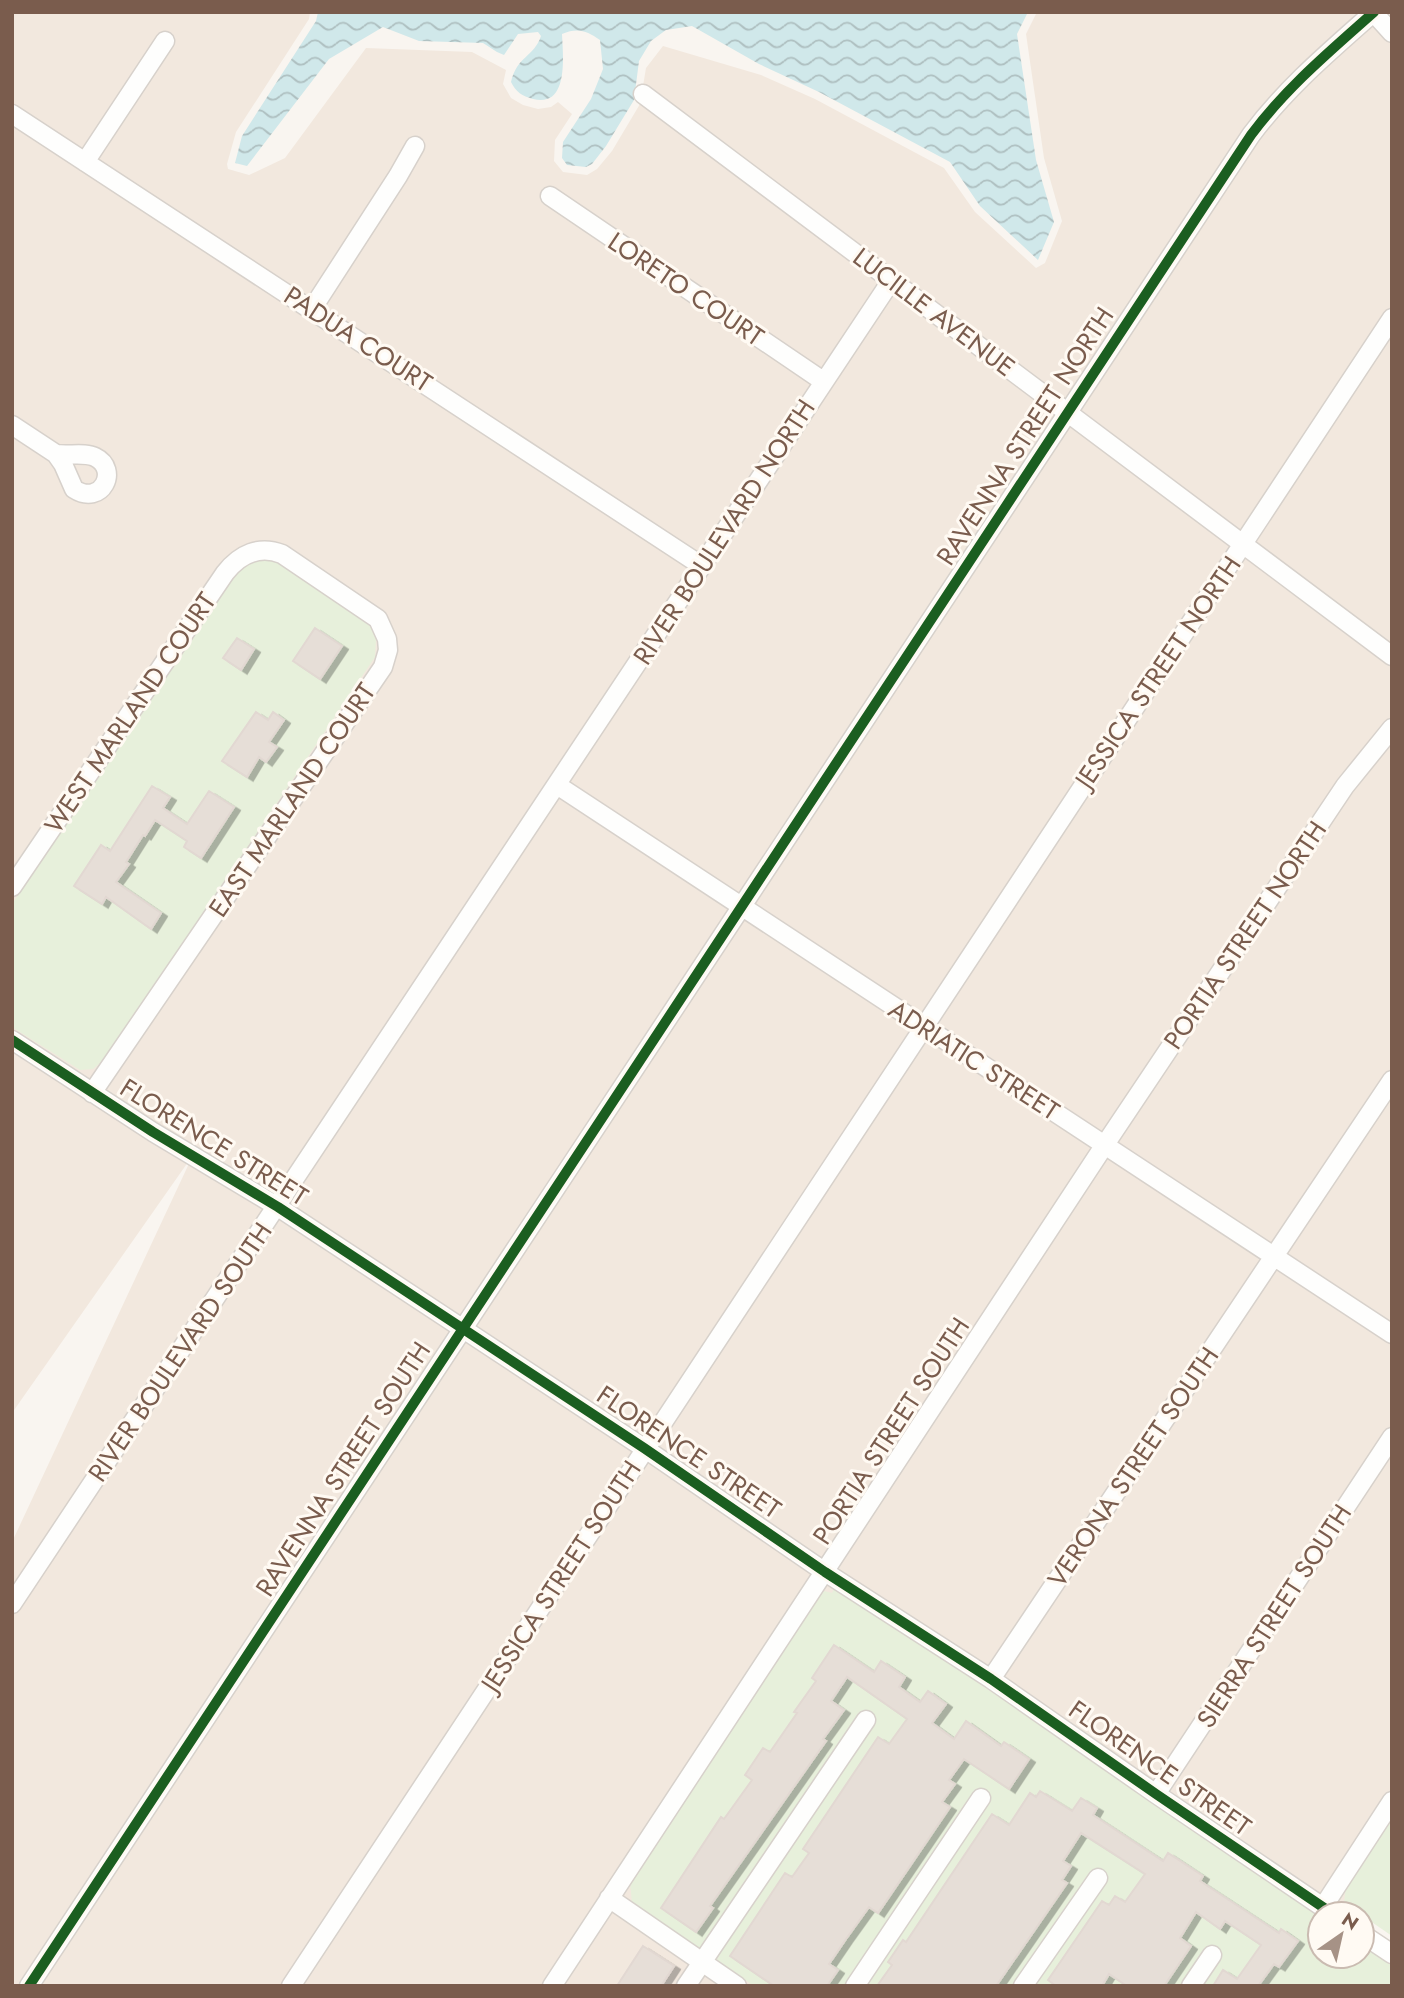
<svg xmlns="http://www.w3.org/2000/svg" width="1404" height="1998" viewBox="0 0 1404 1998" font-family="Jost,sans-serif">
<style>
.residential{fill:#f2e8de}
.green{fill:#e7f0db}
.water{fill:url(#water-waves)}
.building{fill:#e6ded7;stroke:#e2d8d2;stroke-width:2;filter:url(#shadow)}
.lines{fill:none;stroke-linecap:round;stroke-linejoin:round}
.minor-casing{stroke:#d7d1cb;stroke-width:21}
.minor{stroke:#fefefd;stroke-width:18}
.cycleway-casing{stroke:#fffaf3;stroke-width:15}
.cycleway{stroke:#1b5e20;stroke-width:10}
.labels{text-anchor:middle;stroke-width:6;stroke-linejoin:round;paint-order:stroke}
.street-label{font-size:26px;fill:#7a5c4d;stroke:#fffaf3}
</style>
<defs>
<pattern id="water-waves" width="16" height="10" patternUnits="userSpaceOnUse" patternTransform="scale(1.75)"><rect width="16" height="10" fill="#d0e8ea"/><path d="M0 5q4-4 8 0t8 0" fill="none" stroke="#aebfc0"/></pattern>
<filter id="shadow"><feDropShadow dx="6" dy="3.5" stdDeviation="0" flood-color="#0004"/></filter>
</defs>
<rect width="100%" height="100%" fill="#f9f5f0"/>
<path class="residential" d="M 12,12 L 310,12 L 309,19 L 236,132 L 227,164 L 228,169 L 249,175 L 285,158 L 366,48 L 472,52 L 506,70 L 503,84 L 511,98 L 523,105 L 538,109 L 551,107 L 558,102 L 572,114 L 555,140 L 554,161 L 563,172 L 587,175 L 597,169 L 612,151 L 640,104 L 646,68 L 663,46 L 761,75 L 815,99 L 944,168 L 975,212 L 1036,268 L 1045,263 L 1062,221 L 1044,158 L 1026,34 L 1037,12 L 1392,12 L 1392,1842 L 1345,1914 L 1320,1914 L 1300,1986 L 12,1986 L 12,1542 L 193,1155 L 12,1413 Z"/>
<path class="green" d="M 268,558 L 277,561 L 369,623 L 376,640 L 375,657 L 105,1059 L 93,1069 L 80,1070 L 12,1027 L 12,904 L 235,575 L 249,563 Z
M 834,1589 L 847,1594 L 1320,1915 L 1320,1956 L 1362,1956 L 1362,1943 L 1392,1964 L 1392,1986 L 754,1986 L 632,1903 L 630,1882 L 817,1597 L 824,1591 L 832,1593 Z
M 1392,1816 L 1392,1936 L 1344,1903 L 1346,1886 Z"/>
<path class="water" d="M 318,12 L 1028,12 L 1017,34 L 1036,160 L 1054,222 L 1038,260 L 980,206 L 950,162 L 819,92 L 759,64 L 692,26 L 666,30 L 651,41 L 639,61 L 634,100 L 606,146 L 592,164 L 586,167 L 567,165 L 562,158 L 563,142 L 591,99 L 603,69 L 600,40 C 587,31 578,27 562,34 C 563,56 569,108 533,99 C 522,96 516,92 511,82 C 517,56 534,57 541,36 L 538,32 L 518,34 L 504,55 L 497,52 L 483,43 L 419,41 L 383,27 L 329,59 L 247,166 L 235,163 L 242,136 L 316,21 Z"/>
<path class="building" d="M 315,628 L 342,646 L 320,679 L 293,661 Z
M 237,638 L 254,649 L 241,670 L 223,658 Z
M 256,712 L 268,720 L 273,712 L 284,720 L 269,742 L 277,747 L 266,762 L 259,757 L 247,777 L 222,761 Z
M 152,786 L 170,797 L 163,808 L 187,824 L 209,791 L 234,807 L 201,858 L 184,847 L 187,841 L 155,820 L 145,836 L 143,835 L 126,862 L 129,864 L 116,882 L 161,913 L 151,929 L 106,897 L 102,904 L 74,886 L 101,845 L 110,851 Z
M 834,1645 L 874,1672 L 881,1661 L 905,1677 L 899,1687 L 920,1702 L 928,1691 L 946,1704 L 932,1723 L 954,1739 L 966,1721 L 1001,1746 L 1004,1742 L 1029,1759 L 1009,1789 L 964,1759 L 949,1780 L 955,1784 L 942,1802 L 950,1807 L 878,1913 L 869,1907 L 846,1939 L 829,1964 L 838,1970 L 827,1986 L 774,1986 L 730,1956 L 785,1873 L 792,1877 L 809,1853 L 803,1849 L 878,1737 L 889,1744 L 907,1719 L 847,1677 L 831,1701 L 844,1710 L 823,1739 L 826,1741 L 710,1906 L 713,1908 L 696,1932 L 661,1908 L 721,1817 L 724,1819 L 752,1780 L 745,1775 L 763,1748 L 770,1752 L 797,1713 L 794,1712 L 816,1681 L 812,1678 Z
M 1040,1791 L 1072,1811 L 1081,1798 L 1097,1808 L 1093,1815 L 1163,1861 L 1168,1853 L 1203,1876 L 1200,1881 L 1279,1933 L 1281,1929 L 1298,1941 L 1279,1967 L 1274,1964 L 1258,1986 L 1213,1986 L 1223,1970 L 1237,1979 L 1261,1945 L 1225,1921 L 1220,1929 L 1196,1912 L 1180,1938 L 1191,1946 L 1164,1986 L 1127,1986 L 1109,1974 L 1102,1986 L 1056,1986 L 1048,1980 L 1102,1901 L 1109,1905 L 1115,1896 L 1125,1902 L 1145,1874 L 1081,1833 L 1063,1861 L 1071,1866 L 1062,1880 L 1067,1883 L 996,1986 L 877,1986 L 892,1965 L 888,1962 L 903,1940 L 906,1942 L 992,1814 L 1009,1825 L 1030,1793 L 1036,1797 Z
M 643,1946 L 674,1966 L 661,1986 L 617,1986 Z"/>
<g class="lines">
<g class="minor-casing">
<path id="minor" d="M 1373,12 L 1392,33
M 643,94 L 1392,656
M 12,114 L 702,566
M 85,162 L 165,41
M 550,196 L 823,381
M 312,309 L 398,176 L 415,146
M 12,425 L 56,454
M 56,454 C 68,456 85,452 95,457 C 120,469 102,507 74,489 L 63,464 Z
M 557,785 L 1392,1334
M 12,887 L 225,573 C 240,554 259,545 282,554 L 378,619 L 387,639 L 388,650 L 383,667 L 92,1093
M 12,1040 L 153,1132 L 278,1207 L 644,1448 L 825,1572 L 991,1679 L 1156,1794 L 1333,1914
M 12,1604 L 891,281
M 991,1679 L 1392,1080
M 1156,1794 L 1392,1437
M 609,1898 L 737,1986
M 1323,1907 L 1392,1801
M 1362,1934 L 1392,1954
M 29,1986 L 1251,135 C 1287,87 1329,52 1374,12
M 291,1986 L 1392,318
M 552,1986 L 1104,1146 L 1345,786 L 1392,728
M 686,1986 L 866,1720
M 855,1986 L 981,1798
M 1023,1986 L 1098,1878
M 1191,1986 L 1212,1955"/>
</g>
<use href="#minor" class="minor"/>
<g class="cycleway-casing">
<path id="cycleway" d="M 12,1040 L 153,1132 L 278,1207 L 644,1448 L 825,1572 L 991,1679 L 1156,1794 L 1333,1914
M 29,1986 L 1251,135 C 1287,87 1329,52 1374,12"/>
</g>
<use href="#cycleway" class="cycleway"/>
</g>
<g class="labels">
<g class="street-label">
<text transform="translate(686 289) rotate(34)" y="9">LORETO COURT</text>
<text transform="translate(934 312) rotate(37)" y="9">LUCILLE AVENUE</text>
<text transform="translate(358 339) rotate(33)" y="9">PADUA COURT</text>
<text transform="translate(1025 436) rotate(-57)" y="9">RAVENNA STREET NORTH</text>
<text transform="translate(724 532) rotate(-57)" y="9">RIVER BOULEVARD NORTH</text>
<text transform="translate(1158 672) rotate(-56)" y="9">JESSICA STREET NORTH</text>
<text transform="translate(130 713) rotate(-56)" y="9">WEST MARLAND COURT</text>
<text transform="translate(292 800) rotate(-56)" y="9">EAST MARLAND COURT</text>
<text transform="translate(1245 935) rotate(-56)" y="9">PORTIA STREET NORTH</text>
<text transform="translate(974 1060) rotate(33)" y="9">ADRIATIC STREET</text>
<text transform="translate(214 1142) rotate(32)" y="9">FLORENCE STREET</text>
<text transform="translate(180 1352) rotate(-56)" y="9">RIVER BOULEVARD SOUTH</text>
<text transform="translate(891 1431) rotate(-57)" y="9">PORTIA STREET SOUTH</text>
<text transform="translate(689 1452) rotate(34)" y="9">FLORENCE STREET</text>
<text transform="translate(1133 1467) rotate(-56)" y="9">VERONA STREET SOUTH</text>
<text transform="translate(343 1469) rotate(-57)" y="9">RAVENNA STREET SOUTH</text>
<text transform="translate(561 1576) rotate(-57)" y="9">JESSICA STREET SOUTH</text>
<text transform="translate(1274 1616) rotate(-57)" y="9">SIERRA STREET SOUTH</text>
<text transform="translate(1160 1768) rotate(35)" y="9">FLORENCE STREET</text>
</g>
</g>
<rect width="1404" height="1998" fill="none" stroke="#7a5c4d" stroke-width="28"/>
<g transform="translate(1341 1935) rotate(34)"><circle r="33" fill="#fffaf3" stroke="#cabbb1" stroke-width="2"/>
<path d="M0-5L12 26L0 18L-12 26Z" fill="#a69286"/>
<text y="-10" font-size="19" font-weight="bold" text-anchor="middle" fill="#7a5c4d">N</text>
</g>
</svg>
